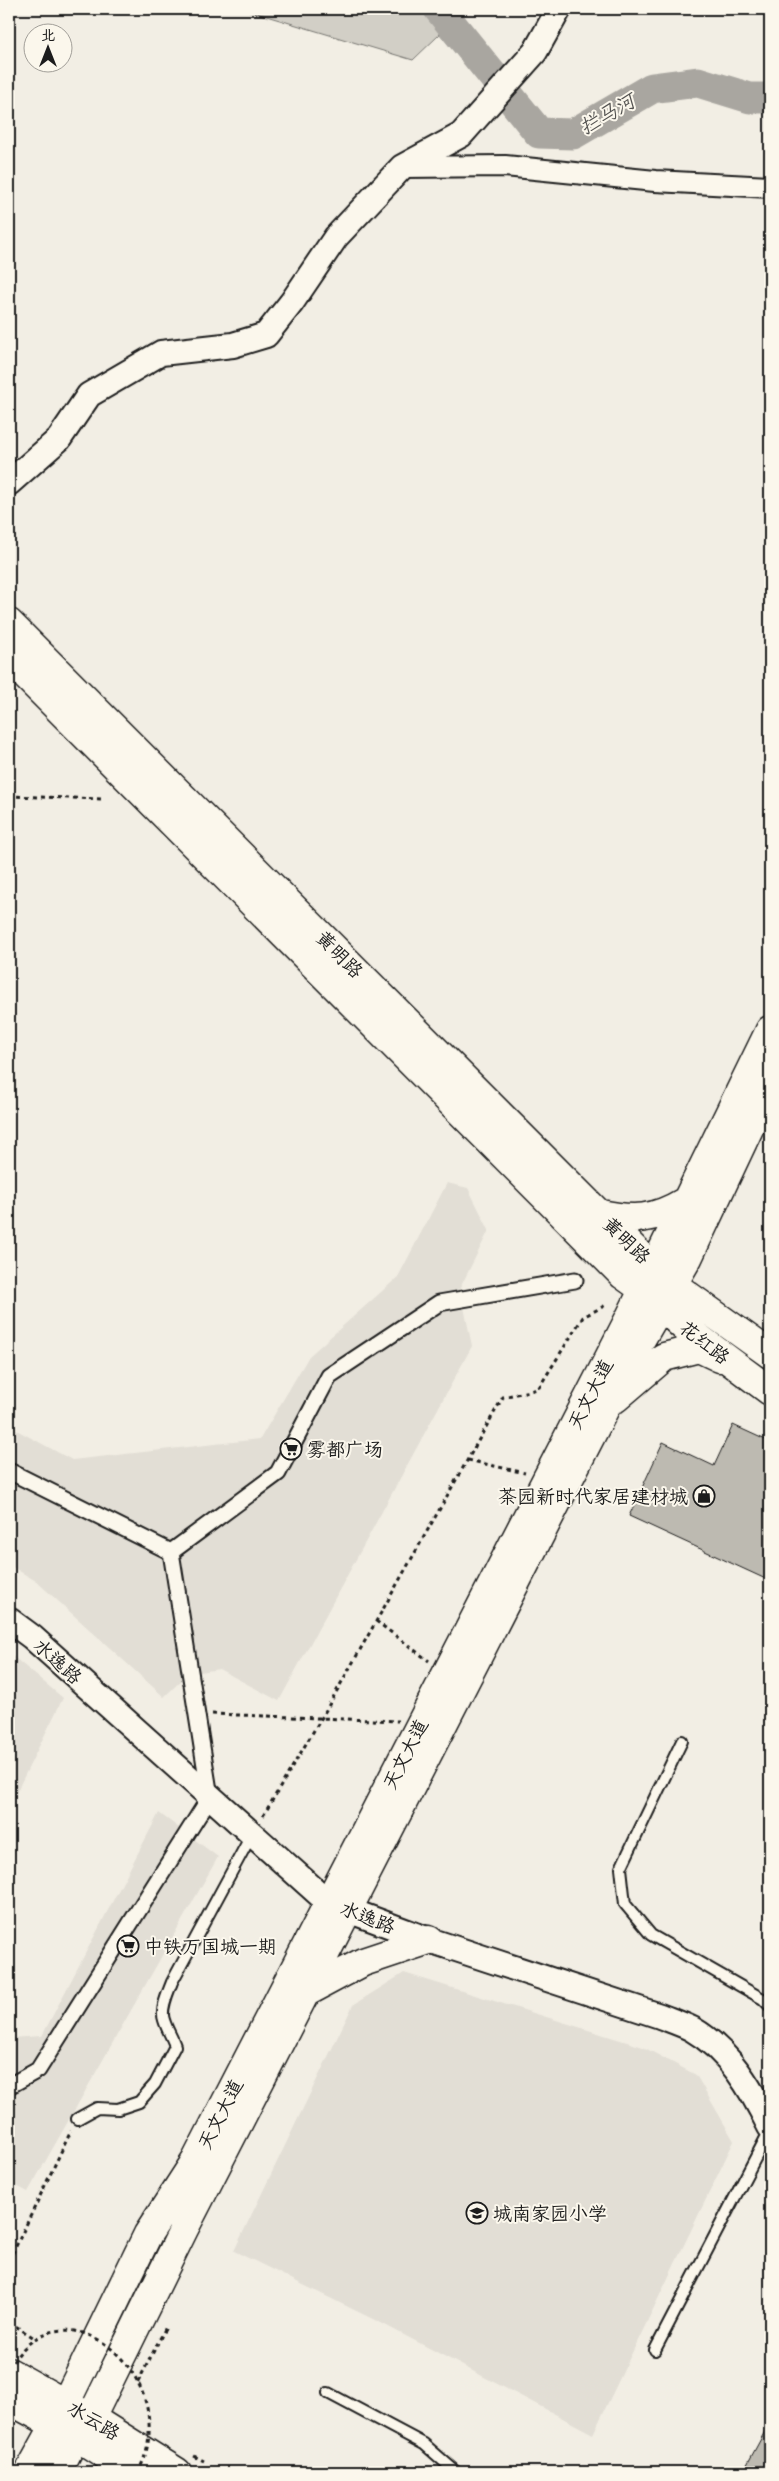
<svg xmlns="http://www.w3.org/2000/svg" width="779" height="2481" viewBox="0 0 779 2481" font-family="Sriracha,'LXGW WenKai TC',sans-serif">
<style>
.built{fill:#e2ded5}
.green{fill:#d2cfc6;stroke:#777671}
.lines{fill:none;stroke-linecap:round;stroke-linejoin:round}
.river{stroke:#a9a6a0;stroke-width:31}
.building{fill:#bdbab1;stroke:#1c1c1c}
.service-casing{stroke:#1c1c1c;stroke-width:14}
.pedestrian-casing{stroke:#1c1c1c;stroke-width:19}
.minor-casing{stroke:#1c1c1c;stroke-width:24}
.tertiary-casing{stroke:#1c1c1c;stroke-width:28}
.secondary-casing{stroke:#1c1c1c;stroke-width:31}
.path{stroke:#1c1c1c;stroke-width:3;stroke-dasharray:4 4;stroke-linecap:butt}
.service{stroke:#fbf7ec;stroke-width:10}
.pedestrian{stroke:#fbf7ec;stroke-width:15}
.minor{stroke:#fbf7ec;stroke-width:20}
.tertiary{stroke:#fbf7ec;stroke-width:24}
.secondary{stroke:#fbf7ec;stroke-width:28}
.path-bridge{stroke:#1c1c1c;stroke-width:3;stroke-dasharray:4 4;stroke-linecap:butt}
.labels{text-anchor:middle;stroke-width:4;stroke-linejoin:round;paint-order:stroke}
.street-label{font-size:19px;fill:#1c1c1c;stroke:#fbf7ec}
.poi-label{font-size:19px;fill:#1c1c1c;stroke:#fbf7ec;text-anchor:start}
.water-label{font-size:20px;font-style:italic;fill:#545351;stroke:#fbf7ec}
</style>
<rect width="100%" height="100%" fill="#f2eee4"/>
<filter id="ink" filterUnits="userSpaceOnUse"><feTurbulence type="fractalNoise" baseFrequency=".02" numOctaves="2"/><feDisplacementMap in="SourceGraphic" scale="10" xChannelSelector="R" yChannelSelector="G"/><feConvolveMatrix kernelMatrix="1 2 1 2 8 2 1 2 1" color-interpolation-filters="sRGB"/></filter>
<g filter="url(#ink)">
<path class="built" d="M 447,1183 L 468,1188 L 489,1230 L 460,1288 L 472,1346 L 279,1701 L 219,1669 L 188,1674 L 164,1697 L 36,1581 L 9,1565 L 9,1426 L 72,1460 L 260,1439 L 309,1356 L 398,1277 Z
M 9,1653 L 63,1698 L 9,1807 Z
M 159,1813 L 218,1857 L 28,2192 L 9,2182 L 9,2038 L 42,2036 Z
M 404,1973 L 643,2047 L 696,2075 L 734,2141 L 593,2434 L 385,2325 L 234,2251 L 353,2005 Z"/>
<path class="green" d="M 243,9 L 466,9 L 413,60 Z"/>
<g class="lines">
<path class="river" d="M 439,9 L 539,133 L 573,134 L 652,88 L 698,82 L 750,98 L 770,98"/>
</g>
<path class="building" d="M 733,1425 L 770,1442 L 770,1581 L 629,1516 L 663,1442 L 714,1466 Z
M 770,2422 L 770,2472 L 743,2472 Z"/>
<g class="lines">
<g class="service-casing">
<path id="service" d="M 682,1741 L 621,1868 L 625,1904 L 651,1935 L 763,1999 L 770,2006
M 77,2119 L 97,2108 L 118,2109 L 139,2102 L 155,2084 L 175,2046 C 172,2037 167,2030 164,2020 C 160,2009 168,1993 172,1982 L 252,1834
M 655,2350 L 770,2130
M 328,2393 L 424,2444 L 456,2472"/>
</g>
<g class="pedestrian-casing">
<path id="pedestrian" d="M 9,1471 L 171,1552 L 278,1473 L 329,1376 L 439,1303 L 575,1280
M 9,2086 L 38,2070 L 210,1797 L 171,1552"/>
</g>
<g class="minor-casing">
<path id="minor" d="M 402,167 L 505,166 L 655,181 L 770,187"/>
</g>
<g class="tertiary-casing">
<path id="tertiary" d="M 9,483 L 59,439 L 89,395 L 161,353 L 233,345 L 266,335 L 292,302 L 336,237 L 402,167 L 461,135 L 535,52 L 559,9
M 9,1620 L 32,1637 L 329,1903 L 429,1940 L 660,2016 C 670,2020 682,2024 692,2029 C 729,2050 752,2090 770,2127"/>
</g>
<g class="secondary-casing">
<path id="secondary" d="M 9,623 L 637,1252 L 672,1284 L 770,1354
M 9,659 L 623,1275 L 644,1290 L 683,1326 L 770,1391
M 600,1214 C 634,1221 654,1220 684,1202
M 616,1398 L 664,1357 L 699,1348 L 720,1358
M 307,1992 L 363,1962 L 429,1940
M 9,2372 L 91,2418 L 177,2472
M 9,2400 L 76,2436 L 132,2472
M 29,2472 L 55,2425 L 148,2234 L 196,2160 L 629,1319 L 770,1030
M 57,2472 L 76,2436 L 91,2418 L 184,2229 L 636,1348 L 688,1258 L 770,1084"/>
</g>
<path class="path" d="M 9,796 L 101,799
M 468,1460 L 525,1473
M 376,1621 L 429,1661
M 212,1714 L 398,1721
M 263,1816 L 322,1717 L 503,1397 L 538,1389 L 583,1317 L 606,1305
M 9,2261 L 71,2131
M 9,2322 L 36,2339
M 138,2382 L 167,2325
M 194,2456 L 204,2461
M 9,2457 L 10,2455"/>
<use href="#service" class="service"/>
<use href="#pedestrian" class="pedestrian"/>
<use href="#minor" class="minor"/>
<use href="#tertiary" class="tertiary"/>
<use href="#secondary" class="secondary"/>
<path class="path-bridge" d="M 9,2369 C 62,2270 187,2381 138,2472"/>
</g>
</g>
<defs>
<g id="supermarket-ring" transform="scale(1.125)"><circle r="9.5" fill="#fbf7ec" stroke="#1c1c1c" stroke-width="1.5"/><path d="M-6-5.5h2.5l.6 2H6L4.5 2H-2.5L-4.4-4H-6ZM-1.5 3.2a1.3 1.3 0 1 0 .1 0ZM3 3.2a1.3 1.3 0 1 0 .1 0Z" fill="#1c1c1c"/></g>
<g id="shop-ring" transform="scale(1.125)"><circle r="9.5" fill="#fbf7ec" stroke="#1c1c1c" stroke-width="1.5"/><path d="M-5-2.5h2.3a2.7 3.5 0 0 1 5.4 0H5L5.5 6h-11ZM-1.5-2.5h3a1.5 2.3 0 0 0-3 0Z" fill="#1c1c1c"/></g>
<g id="school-ring" transform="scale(1.125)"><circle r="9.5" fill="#fbf7ec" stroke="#1c1c1c" stroke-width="1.5"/><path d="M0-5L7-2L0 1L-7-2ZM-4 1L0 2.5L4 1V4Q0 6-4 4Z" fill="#1c1c1c"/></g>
</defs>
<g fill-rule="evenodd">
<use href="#supermarket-ring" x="291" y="1449"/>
<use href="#shop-ring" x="704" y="1496"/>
<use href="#supermarket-ring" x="128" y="1946"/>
<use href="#school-ring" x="477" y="2213"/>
</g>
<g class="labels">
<g class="street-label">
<text transform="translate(340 954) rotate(45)" y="7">黄明路</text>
<text transform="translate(627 1240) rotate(44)" y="7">黄明路</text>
<text transform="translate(705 1342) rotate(38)" y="7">花红路</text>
<text transform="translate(590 1394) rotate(-63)" y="7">天文大道</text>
<text transform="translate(58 1661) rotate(42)" y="7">水逸路</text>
<text transform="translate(405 1754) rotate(-63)" y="7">天文大道</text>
<text transform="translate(368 1917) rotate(21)" y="7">水逸路</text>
<text transform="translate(220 2114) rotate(-63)" y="7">天文大道</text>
<text transform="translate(94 2420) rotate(31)" y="7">水云路</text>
</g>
<g class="poi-label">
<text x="307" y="1456">雾都广场</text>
<text x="688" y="1503" text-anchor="end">茶园新时代家居建材城</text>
<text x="144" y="1953">中铁万国城一期</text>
<text x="493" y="2220">城南家园小学</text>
</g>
<g class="water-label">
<text transform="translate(607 114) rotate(-30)" y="7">拦马河</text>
</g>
</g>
<rect width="779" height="2481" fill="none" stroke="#fbf7ec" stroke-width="30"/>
<rect x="15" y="15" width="749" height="2451" fill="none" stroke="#1c1c1c" stroke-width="2" filter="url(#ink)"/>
<g transform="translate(48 48)"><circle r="24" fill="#fbf7ec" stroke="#a29f99"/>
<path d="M0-4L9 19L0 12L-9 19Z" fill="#1c1c1c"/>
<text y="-8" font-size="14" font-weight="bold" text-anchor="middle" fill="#1c1c1c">北</text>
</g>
</svg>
